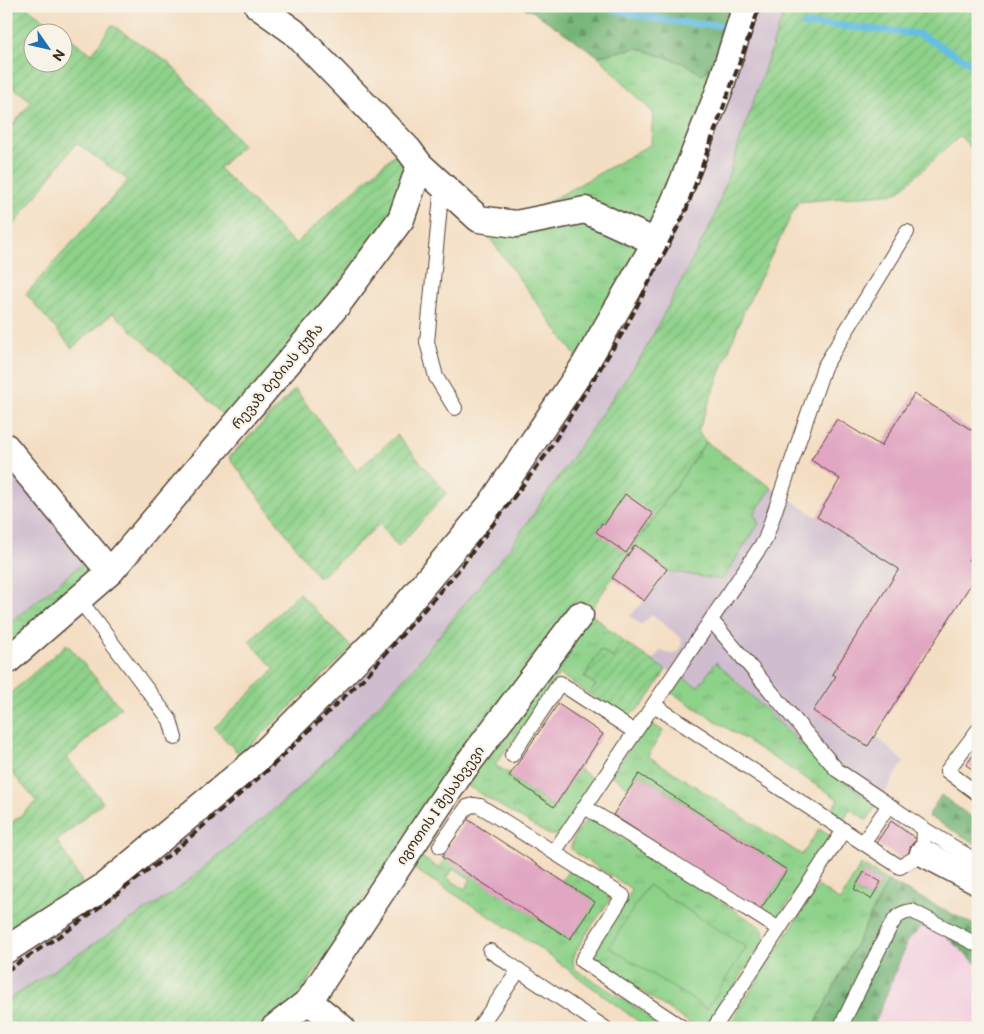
<svg xmlns="http://www.w3.org/2000/svg" width="984" height="1034" viewBox="0 0 984 1034" font-family="'Balsamiq Sans','Noto Sans Georgian',sans-serif">
<style>
.built{fill:#f3cfe0}
.industrial{fill:#cfbdcf}
.grass{fill:url(#grass-tufts);stroke:#647e54;fill-rule:evenodd}
.forest{fill:url(#forest-firs);stroke:#566f4a}
.garden{fill:url(#garden-furrows);stroke:#647e54}
.pitch{fill:#8ed28a;stroke:#647e54}
.lines{fill:none;stroke-linecap:round;stroke-linejoin:round}
.stream{stroke:#65bee3;stroke-width:7}
.building{fill:#e1a6c2}
.lane-casing{stroke:#574537;stroke-width:16}
.street-casing{stroke:#574537;stroke-width:29}
.lane{stroke:#fff;stroke-width:14}
.street{stroke:#fff;stroke-width:26}
.rail{stroke:#3b2a1e;stroke-width:4;stroke-dasharray:8 4;stroke-linecap:butt}
.labels{text-anchor:middle;stroke-width:4.5;stroke-linejoin:round;paint-order:stroke}
.street-label{font-size:14px;fill:#3b2a1e;stroke:#f7f3e8}
</style>
<defs>
<pattern id="grass-tufts" width="24" height="20" patternUnits="userSpaceOnUse" patternTransform="scale(1.25)"><rect width="24" height="20" fill="#8ed28a"/><path d="M3 7l-1-3M5 7V3M7 7l1-3M15 17l-1-3M17 17v-4M19 17l1-3" fill="none" stroke="#7bb477"/></pattern>
<pattern id="forest-firs" width="22" height="20" patternUnits="userSpaceOnUse" patternTransform="scale(1.25)"><rect width="22" height="20" fill="#72b476"/><path d="M5 1l3.5 6h-7zM16 11l3.5 6h-7z" fill="#5f9360"/></pattern>
<pattern id="garden-furrows" width="10" height="10" patternUnits="userSpaceOnUse" patternTransform="scale(1.25)"><rect width="10" height="10" fill="#8ed28a"/><path d="M-1 1l2-2M0 10L10 0M9 11l2-2" fill="none" stroke="#7bb477"/></pattern>
</defs>
<rect width="100%" height="100%" fill="#f7f3e8"/>
<filter id="ink" filterUnits="userSpaceOnUse"><feTurbulence type="fractalNoise" baseFrequency=".02" numOctaves="2"/><feDisplacementMap in="SourceGraphic" scale="10" xChannelSelector="R" yChannelSelector="G"/><feConvolveMatrix kernelMatrix="1 2 1 2 8 2 1 2 1" color-interpolation-filters="sRGB"/></filter>
<filter id="wash" filterUnits="userSpaceOnUse"><feTurbulence type="fractalNoise" baseFrequency=".0096" numOctaves="4" result="noise"/><feDisplacementMap in="SourceGraphic" scale="20" xChannelSelector="R" yChannelSelector="G"/><feGaussianBlur stdDeviation="1.12" result="paint"/><feColorMatrix in="noise" values="0 0 0 0 0 0 0 0 0 0 0 0 0 0 0 0 0 1.4 0 .05"/><feComposite in="paint" operator="in"/></filter>
<g filter="url(#wash)">
<rect width="100%" height="100%" fill="#f4dec3"/>
<path class="built" d="M 922,927 L 941,932 L 978,965 L 978,1028 L 873,1028 L 908,940 Z"/>
<path class="industrial" d="M 752,6 L 786,6 L 713,219 L 644,352 L 512,545 L 410,672 L 298,789 L 177,890 L 6,1001 L 6,959 L 110,892 L 497,508 Z
M 6,459 L 89,558 L 6,626 Z
M 772,488 L 899,569 L 832,673 L 836,676 L 813,711 L 868,746 L 875,735 L 904,762 L 877,805 L 828,770 L 716,662 L 698,688 L 652,661 L 660,651 L 671,654 L 678,652 L 682,646 L 681,638 L 652,615 L 641,625 L 630,616 L 644,601 L 667,571 L 722,579 L 754,514 Z"/>
<path class="grass" d="M 730,6 L 737,6 L 719,64 L 650,229 L 538,208 L 651,144 L 653,113 L 598,56 L 637,48 L 686,64 L 702,75 L 714,66 Z
M 578,217 L 641,241 L 580,362 L 486,233 L 523,229 Z
M 706,442 L 772,488 L 754,514 L 759,524 L 722,580 L 667,571 L 667,569 L 635,545 Z
M 89,558 L 93,570 L 6,653 L 6,626 Z
M 589,612 L 624,642 L 613,658 L 601,650 L 584,677 L 596,685 L 589,694 L 559,674 L 495,765 L 510,774 L 509,776 L 554,807 L 579,769 L 596,781 L 562,832 L 556,835 L 549,835 L 464,784 Z
M 716,662 L 828,770 L 877,805 L 867,820 L 850,809 L 840,824 L 828,816 L 838,799 L 669,691 L 680,676 L 698,687 Z
M 649,722 L 663,731 L 648,756 L 802,855 L 819,829 L 832,837 L 778,918 L 772,917 L 760,910 L 787,870 L 639,774 L 628,787 L 611,775 Z
M 591,818 L 762,928 L 765,939 L 711,1023 L 706,1027 L 694,1026 L 596,961 L 593,953 L 595,947 L 631,892 L 630,888 L 574,852 L 571,849 C 571,838 581,823 591,818 Z
M 416,853 L 438,868 L 445,858 L 570,939 L 594,902 L 562,880 L 569,870 L 608,893 L 610,897 L 608,903 C 600,915 574,948 573,961 C 573,964 574,966 575,969 L 669,1028 L 647,1028 L 535,945 L 408,865 ZM 454,868 L 471,879 L 465,889 L 447,878 Z
M 861,864 L 888,881 L 813,1028 L 726,1028 L 818,886 L 840,901 ZM 864,872 L 881,882 L 871,899 L 854,889 Z"/>
<path class="forest" d="M 520,6 L 730,6 L 714,66 L 702,75 L 686,64 L 637,48 L 598,56 L 534,12 Z
M 941,795 L 978,822 L 978,845 L 928,816 Z
M 888,881 L 978,927 L 978,965 L 941,932 L 922,927 L 908,940 L 873,1028 L 813,1028 Z"/>
<path class="garden" d="M 8,6 L 25,6 L 61,32 L 32,32 L 32,62 L 62,62 L 63,33 L 92,54 L 112,25 L 169,63 L 243,145 L 219,168 L 295,244 L 399,150 L 411,164 L 396,211 L 228,420 L 113,313 L 72,348 L 26,294 L 128,180 L 76,143 L 6,235 L 6,134 L 31,101 L 6,82 L 6,8 Z
M 786,6 L 967,6 L 978,13 L 978,155 L 960,136 L 897,193 L 798,202 L 744,311 L 698,431 L 706,442 L 589,612 L 578,601 L 447,778 L 294,1002 L 260,1028 L 6,1028 L 6,1001 L 177,890 L 298,789 L 410,672 L 512,545 L 644,352 L 713,220 Z
M 295,389 L 357,471 L 397,435 L 447,493 L 398,547 L 380,524 L 319,578 L 229,457 Z
M 299,593 L 352,648 L 240,755 L 214,728 L 275,669 L 249,641 Z
M 624,642 L 666,670 C 657,683 638,723 619,714 C 608,709 599,701 589,694 L 596,685 L 584,677 L 601,650 L 613,658 Z
M 67,644 L 121,708 L 67,758 L 103,802 L 57,841 L 83,884 L 6,934 L 6,827 L 37,802 L 6,766 L 6,697 Z"/>
<path class="pitch" d="M 648,885 L 746,947 L 707,1009 L 609,947 Z"/>
<g class="lines">
<path class="stream" d="M 600,6 C 640,16 680,25 721,25
M 804,25 L 832,25 L 919,34 L 978,67"/>
</g>
<g id="blocks">
<path class="building" d="M 914,394 L 978,434 L 978,546 L 968,560 L 978,566 L 978,573 L 868,746 L 813,711 L 836,676 L 832,674 L 899,569 L 817,517 L 840,479 L 811,460 L 837,419 L 881,446 Z
M 625,494 L 653,514 L 626,553 L 596,532 L 602,523 L 604,525 Z
M 635,545 L 667,569 L 644,601 L 612,578 Z
M 558,704 L 603,734 L 554,807 L 509,776 Z
M 978,749 L 978,773 L 966,765 Z
M 639,774 L 787,870 L 760,910 L 613,815 Z
M 467,819 L 595,902 L 570,939 L 442,857 Z
M 891,821 L 918,840 L 903,861 L 876,843 Z
M 864,872 L 881,882 L 871,899 L 854,889 Z"/>
</g>
</g>
<g filter="url(#ink)">
<use href="#blocks" fill-opacity="0" stroke="#574537" stroke-width="1"/>
<g class="lines">
<g class="lane-casing">
<path id="lane" d="M 442,185 L 427,342 L 436,377 L 455,408
M 79,599 L 170,720 L 175,738
M 711,620 L 837,770 L 889,805
M 654,705 L 863,843
M 978,730 L 947,771 L 978,794
M 512,755 L 560,683 L 635,732
M 889,805 L 924,829 L 923,853 L 900,867 L 863,843 Z
M 585,807 L 779,929
M 924,829 L 978,862
M 440,846 L 467,807 L 474,805 L 480,806 L 623,896 L 582,961 L 683,1028
M 554,852 L 765,540 L 824,367 L 907,232
M 490,951 L 605,1028
M 480,1026 L 519,970
M 714,1028 L 844,830
M 840,1028 L 889,929 C 895,918 898,913 912,911 L 978,945"/>
</g>
<g class="street-casing">
<path id="street" d="M 258,6 L 294,32 L 408,149 L 420,165 L 479,219 L 516,224 L 585,210 L 656,242
M 6,447 L 110,572
M 6,662 L 110,572 L 338,304 L 401,219 L 420,165
M 923,853 L 978,882
M 6,950 L 103,887 L 260,757 L 382,634 L 491,504 L 584,366 L 656,242 L 680,189 L 719,91 L 746,6
M 309,1001 L 342,1028
M 274,1028 L 309,1001 L 457,778 L 580,615"/>
</g>
<use href="#lane" class="lane"/>
<use href="#street" class="street"/>
<path class="rail" d="M 6,971 L 70,929 L 173,852 L 270,768 L 367,675 L 457,572 L 545,456 L 625,329 L 685,213 L 760,6"/>
</g>
</g>
<g class="labels">
<g class="street-label">
<text transform="translate(277 376) rotate(-50)" y="5">რევაზ ბებიას ქუჩა</text>
<text transform="translate(440 805) rotate(-55)" y="5">იგოთის I შესახვევი</text>
</g>
</g>
<rect width="984" height="1034" fill="none" stroke="#f7f3e8" stroke-width="25"/>
<g transform="translate(48 48) rotate(124)"><circle r="24" fill="#f7f3e8" stroke="#aca397"/>
<path d="M0-4L9 19L0 12L-9 19Z" fill="#1f6fb2"/>
<text y="-8" font-size="14" font-weight="bold" text-anchor="middle" fill="#3b2a1e">N</text>
</g>
</svg>
